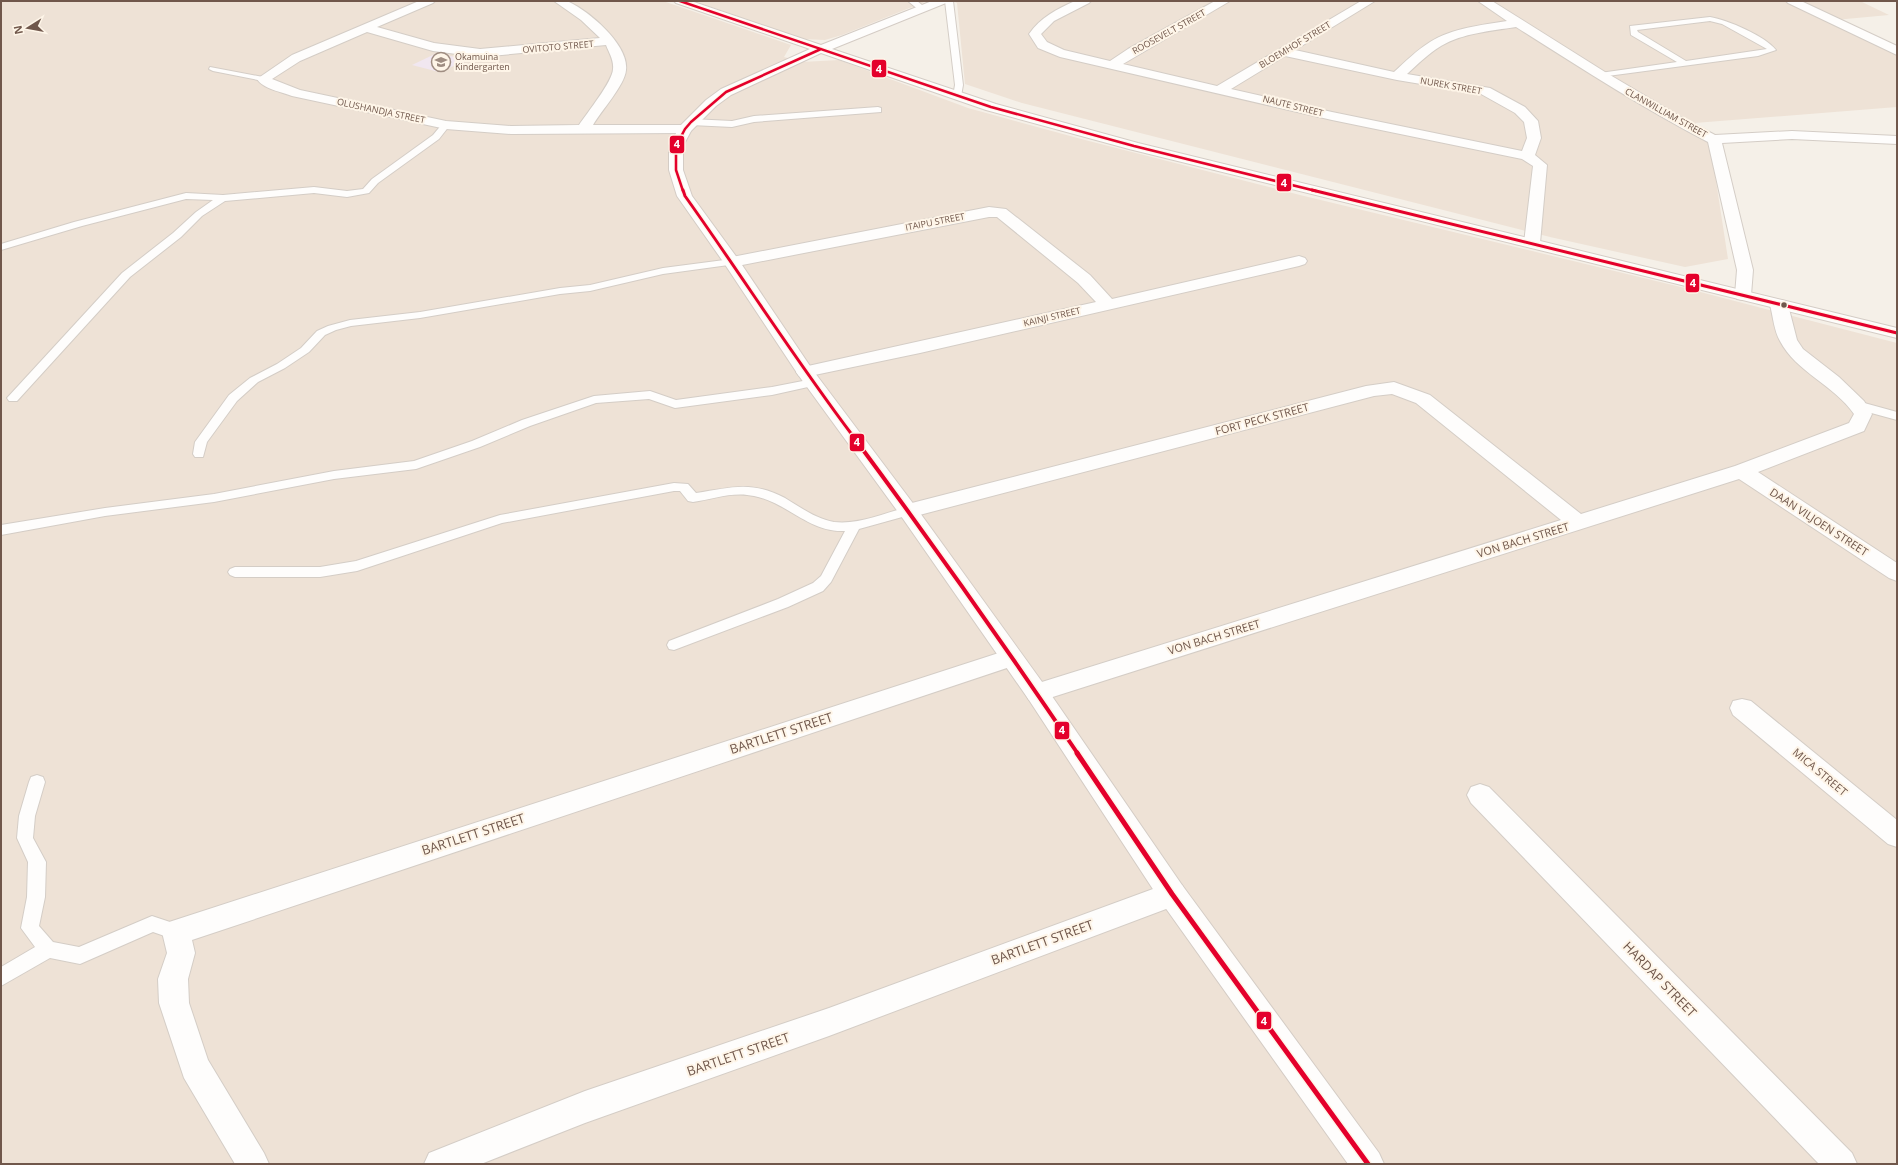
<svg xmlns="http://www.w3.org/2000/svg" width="1898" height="1165" viewBox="0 0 1898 1165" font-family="'Open Sans',sans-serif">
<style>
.residential{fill:#eee2d6}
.education{fill:#f1e7f0}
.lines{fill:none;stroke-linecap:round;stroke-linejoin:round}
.lane-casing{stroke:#d4cdc6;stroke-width:2}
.street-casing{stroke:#d4cdc6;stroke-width:2}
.secondary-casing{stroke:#d4ccc5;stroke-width:2}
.lane{fill:#fefdfc;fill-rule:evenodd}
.street{fill:#fefdfc;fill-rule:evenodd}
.secondary{fill:#fefdfc;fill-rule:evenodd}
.bus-1-far3-casing{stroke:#fef5e8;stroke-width:4.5}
.bus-1-far2-casing{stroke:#fef5e8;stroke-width:5.5}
.bus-1-far1-casing{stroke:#fef5e8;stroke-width:7}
.bus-1-casing{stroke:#fef5e8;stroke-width:8}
.bus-1-far3{stroke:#e4002b;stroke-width:2.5}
.bus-1-far2{stroke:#e4002b;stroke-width:3}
.bus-1-far1{stroke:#e4002b;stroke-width:4}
.bus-1{stroke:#e4002b;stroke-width:5}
.bus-dot{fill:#70574b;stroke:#fef5e8;stroke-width:1.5}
.labels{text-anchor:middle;stroke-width:4;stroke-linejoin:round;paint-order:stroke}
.far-street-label{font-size:9px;fill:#70574b;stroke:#fef5e8}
.far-poi-label{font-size:9px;fill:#70574b;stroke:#fef5e8;text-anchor:start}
.street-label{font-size:11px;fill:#70574b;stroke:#fef5e8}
.near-street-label{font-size:13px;fill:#70574b;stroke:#fef5e8}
.line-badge{stroke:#fef5e8;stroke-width:1.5}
.badge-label{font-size:11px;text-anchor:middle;font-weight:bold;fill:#fff}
</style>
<rect width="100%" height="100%" fill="#f5f0e8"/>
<path class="residential" d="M 1,1 L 663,1 L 791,45 L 784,57 L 802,62 L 839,60 L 968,108 L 1085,140 L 1300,195 L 1685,288 L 1897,343 L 1897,1164 L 1,1164 Z
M 694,1 L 927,1 L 842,35 L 825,40 L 804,39 Z
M 953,1 L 1860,1 L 1889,15 L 1835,20 L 1897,51 L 1897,107 L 1682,124 L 1710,142 L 1728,259 L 1685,267 L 1550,237 L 1022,103 L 965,84 L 957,3 Z"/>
<path class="education" d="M 435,54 L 471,59 L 439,72 L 412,65 Z"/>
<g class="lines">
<g class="lane-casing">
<path id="lane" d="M 908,1 L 917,1 L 927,9 L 920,11 Z
M 945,1 L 953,1 L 963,85 L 961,96 L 957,99 L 953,96 L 955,85 Z
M 1710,17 C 1728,20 1765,36 1776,50 L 1758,56 L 1600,77 L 1596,75 L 1600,73 L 1677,62 L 1631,35 L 1630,26 ZM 1710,21 L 1722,24 L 1767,49 L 1686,61 L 1638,32 L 1637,30 Z
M 210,67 L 263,77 L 267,79 L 263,81 L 213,71 L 209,69 Z
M 878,107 L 881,108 L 881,112 L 754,122 L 732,127 L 691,125 L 687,122 L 691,119 L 732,121 L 754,116 Z
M 446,122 L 450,125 L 439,139 L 378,183 L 369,193 L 347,197 L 314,193 L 225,201 L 202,216 L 181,237 L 130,277 L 17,401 L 9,401 L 7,398 L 122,273 L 173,233 L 196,212 L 213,200 L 186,199 L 82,226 L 1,250 L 1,244 L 74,222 L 186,193 L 223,195 L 314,187 L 347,191 L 363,189 L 372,179 L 433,135 L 443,123 Z
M 732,259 L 737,262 L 736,264 L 663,274 L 590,291 L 560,294 L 420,318 L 351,326 L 336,330 L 325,335 L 309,352 L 285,368 L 258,382 L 237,401 L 207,442 L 203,457 L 195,457 L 193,454 L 195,442 L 229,395 L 250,378 L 277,364 L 301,348 L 317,331 L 328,326 L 350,320 L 420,312 L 560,288 L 590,285 L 663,268 Z
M 813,379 L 817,381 L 819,383 L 817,385 L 772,395 L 675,408 L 649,399 L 596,403 L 530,426 L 480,447 L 416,469 L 334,479 L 214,502 L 105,516 L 1,535 L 1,525 L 105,508 L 214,494 L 334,471 L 414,461 L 472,441 L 522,420 L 594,396 L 650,391 L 676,400 L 772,387 Z
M 1857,401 L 1897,412 L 1897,420 L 1853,408 L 1851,405 Z
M 674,483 L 688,484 L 696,493 C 732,488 750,480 785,498 C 800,507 816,519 834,522 C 859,525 884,513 908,507 L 913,508 L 915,511 L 913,514 L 859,529 L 831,582 L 823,591 L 788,607 L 674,650 L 669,649 L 667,645 L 669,641 L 778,599 L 813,583 L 821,576 L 845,531 C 809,533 787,502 754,496 C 734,491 713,499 693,502 L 688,501 L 680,491 L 674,491 L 502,523 L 357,571 L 320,577 L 235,577 L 230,575 L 228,572 L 230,569 L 235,567 L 320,567 L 356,561 L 500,515 Z
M 37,775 L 43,777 L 45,782 L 35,816 L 33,838 L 46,862 L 45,897 L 39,926 L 53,942 L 79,947 L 152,916 L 182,926 L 185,932 L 182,938 L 176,940 L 153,932 L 80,964 L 50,958 L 1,986 L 1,967 L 35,947 L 21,928 L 27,897 L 28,862 L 17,838 L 19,816 L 29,782 L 31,777 Z"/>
</g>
<g class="street-casing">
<path id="street" d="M 419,1 L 435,1 L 433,3 L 377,27 L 434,43 L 480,49 L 600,38 L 581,20 L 554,1 C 559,1 565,0 569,2 C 590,12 629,45 626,70 C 625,85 601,111 593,125 L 685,125 L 690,126 L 692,129 L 690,132 L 685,133 L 511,134 L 446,129 L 292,96 C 282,92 263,89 257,79 L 292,55 ZM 367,32 L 433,51 L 480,57 L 606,45 C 609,53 614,60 613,69 C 613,81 587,113 579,125 L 511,126 L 446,121 L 300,90 L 272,79 L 300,61 Z
M 1075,1 L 1091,1 L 1089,3 L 1054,21 L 1041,34 L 1047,42 L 1064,50 L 1110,61 L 1128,49 L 1215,1 L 1230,1 L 1123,64 L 1217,86 L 1361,1 L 1375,1 L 1295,50 L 1394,72 C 1406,61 1417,50 1430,42 C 1452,28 1482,25 1507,21 L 1478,1 L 1492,1 L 1605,72 L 1681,117 L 1715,135 L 1792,131 L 1897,136 L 1897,144 L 1792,139 L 1722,143 L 1753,270 L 1751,295 L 1749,299 L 1743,300 L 1737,299 L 1735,295 L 1737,270 L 1708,142 C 1641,107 1579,67 1516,27 C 1491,31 1463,33 1441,46 C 1428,54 1418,64 1407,74 L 1490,88 L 1525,107 L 1538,121 L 1541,138 L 1535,155 L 1547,165 L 1540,243 L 1538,246 L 1532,248 L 1526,246 L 1524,243 L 1533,166 L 1522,159 L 1332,120 L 1060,57 L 1038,48 L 1029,34 C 1041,17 1057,9 1075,1 ZM 1285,56 L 1397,80 L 1481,94 L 1515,113 L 1524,122 L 1527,138 L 1522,151 L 1332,112 L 1231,89 Z
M 1786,1 L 1801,1 L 1897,46 L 1897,55 L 1788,3 Z
M 989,207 L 1006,209 L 1090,275 L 1112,299 L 1299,256 L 1305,258 L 1307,261 L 1305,264 L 1299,266 L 920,353 L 805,377 L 799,376 L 796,372 L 799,368 L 1096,302 L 1078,283 L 997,217 L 989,217 L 732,267 L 726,265 L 724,262 L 726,259 L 732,257 Z
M 1779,300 L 1785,301 L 1788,305 L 1797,340 L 1803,349 L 1839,377 L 1864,401 L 1872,414 L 1864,431 L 1758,472 L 1897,563 L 1897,581 L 1889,578 L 1739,479 L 1037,702 L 1029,700 L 1025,693 L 1029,686 L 1561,520 L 1416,403 L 1392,394 L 1374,396 L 908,518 L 901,516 L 898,511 L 901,506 L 908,504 L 1366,386 L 1394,382 L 1430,395 L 1581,514 L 1735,466 L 1849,423 L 1854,414 C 1834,385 1796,372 1780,341 C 1774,331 1773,316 1770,305 L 1773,301 Z
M 1011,649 L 1019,652 L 1023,658 L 1019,664 L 192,940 L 195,953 L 188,979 L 189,1003 L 208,1060 L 264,1153 L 269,1164 L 235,1164 L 184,1078 L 159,1003 L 158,979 L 167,953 L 162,932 L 166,923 Z
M 1742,699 L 1751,701 L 1897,820 L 1897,847 L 1888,844 L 1733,715 L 1730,708 L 1733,701 Z
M 1480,784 L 1489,787 L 1852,1153 L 1857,1164 L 1819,1164 L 1471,803 L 1467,795 L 1471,787 Z
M 1172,882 L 1182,885 L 1186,894 L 1182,903 L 829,1036 L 585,1123 L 481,1164 L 424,1164 L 429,1153 L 585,1091 L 829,1008 Z"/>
</g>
<g class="secondary-casing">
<path id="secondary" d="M 674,1 L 691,1 L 821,45 L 932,1 L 948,1 L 946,3 L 832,49 L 996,104 L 1138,143 L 1897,328 L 1897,338 L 1129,149 L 986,110 L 821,53 L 731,95 L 716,106 L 691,131 L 683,146 L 683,170 L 692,196 L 738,259 L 812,369 L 915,506 L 1045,686 L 1182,885 L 1379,1153 L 1384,1164 L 1348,1164 L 1162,903 L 1029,700 L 901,516 L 799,376 L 724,263 L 677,196 L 669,170 L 669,146 L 680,126 L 706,100 L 721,89 L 810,49 L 676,3 Z"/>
</g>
<use href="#lane" class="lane"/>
<use href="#street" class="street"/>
<use href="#secondary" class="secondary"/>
<g class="bus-1-far3-casing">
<path id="bus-1-far3" d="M 680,1 L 991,107 L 1134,146 L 1316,191
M 683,191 L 676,170 L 676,146 L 685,129 L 691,122 L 726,92 L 821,49"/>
</g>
<g class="bus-1-far2-casing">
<path id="bus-1-far2" d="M 683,190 L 685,196 C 742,276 794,358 853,436
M 1312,190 L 1897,333"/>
</g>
<g class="bus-1-far1-casing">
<path id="bus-1-far1" d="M 852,435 C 930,540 1005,646 1078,754"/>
</g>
<g class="bus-1-casing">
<path id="bus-1" d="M 1077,753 L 1172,894 L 1368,1164"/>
</g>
<use href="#bus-1-far3" class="bus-1-far3"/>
<use href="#bus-1-far2" class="bus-1-far2"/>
<use href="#bus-1-far1" class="bus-1-far1"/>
<use href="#bus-1" class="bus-1"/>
</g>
<defs>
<g id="school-ring" transform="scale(1)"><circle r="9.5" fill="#fef5e8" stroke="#9f8d82" stroke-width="1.5"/><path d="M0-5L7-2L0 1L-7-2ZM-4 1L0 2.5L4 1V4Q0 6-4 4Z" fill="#9f8d82"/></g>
</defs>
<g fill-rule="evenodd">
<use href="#school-ring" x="441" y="62"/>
</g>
<circle class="bus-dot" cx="1784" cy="305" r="3.5"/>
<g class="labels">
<g class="far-street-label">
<text transform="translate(1169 32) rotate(-29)" y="3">ROOSEVELT STREET</text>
<text transform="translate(1295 45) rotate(-31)" y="3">BLOEMHOF STREET</text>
<text transform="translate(558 47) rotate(-5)" y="3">OVITOTO STREET</text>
<text transform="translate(1451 86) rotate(10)" y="3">NUREK STREET</text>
<text transform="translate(1293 106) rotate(14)" y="3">NAUTE STREET</text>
<text transform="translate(381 111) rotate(12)" y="3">OLUSHANDJA STREET</text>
<text transform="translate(1666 113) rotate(29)" y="3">CLANWILLIAM STREET</text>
<text transform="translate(935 222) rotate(-11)" y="3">ITAIPU STREET</text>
<text transform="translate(1052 317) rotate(-13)" y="3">KAINJI STREET</text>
</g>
<g class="far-poi-label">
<text x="455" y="60">Okamuina<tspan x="455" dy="10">Kindergarten</tspan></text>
</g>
<g class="street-label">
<text transform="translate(1262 419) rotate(-15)" y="4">FORT PECK STREET</text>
<text transform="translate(1819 522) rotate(33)" y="4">DAAN VILJOEN STREET</text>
<text transform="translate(1523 540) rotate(-17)" y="4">VON BACH STREET</text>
<text transform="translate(1214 637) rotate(-17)" y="4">VON BACH STREET</text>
<text transform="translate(1820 772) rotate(40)" y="4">MICA STREET</text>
</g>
<g class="near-street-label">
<text transform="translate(781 733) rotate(-18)" y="5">BARTLETT STREET</text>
<text transform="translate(473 834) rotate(-18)" y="5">BARTLETT STREET</text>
<text transform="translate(1042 942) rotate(-20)" y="5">BARTLETT STREET</text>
<text transform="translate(1660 979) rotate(46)" y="5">HARDAP STREET</text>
<text transform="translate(738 1054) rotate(-19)" y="5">BARTLETT STREET</text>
</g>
</g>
<g class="line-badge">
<rect x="871" y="59" width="16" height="19" rx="4" fill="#e4002b"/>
<rect x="669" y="135" width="16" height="19" rx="4" fill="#e4002b"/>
<rect x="1276" y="173" width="16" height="19" rx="4" fill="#e4002b"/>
<rect x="1685" y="273" width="15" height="20" rx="4" fill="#e4002b"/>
<rect x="849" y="433" width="16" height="19" rx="4" fill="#e4002b"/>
<rect x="1054" y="721" width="16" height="19" rx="4" fill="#e4002b"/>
<rect x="1256" y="1011" width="16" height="19" rx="4" fill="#e4002b"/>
</g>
<g class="badge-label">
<text x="879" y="73">4</text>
<text x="677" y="148">4</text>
<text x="1284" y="187">4</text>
<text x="1693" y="287">4</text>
<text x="857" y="446">4</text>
<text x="1062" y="734">4</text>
<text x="1264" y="1025">4</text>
</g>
<rect width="1898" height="1165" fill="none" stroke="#70574b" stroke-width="4"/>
<g transform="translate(28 28) rotate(259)" stroke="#fef5e8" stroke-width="3" paint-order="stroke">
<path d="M0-3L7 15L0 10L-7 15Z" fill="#70574b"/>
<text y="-6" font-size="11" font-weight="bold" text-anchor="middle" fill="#70574b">N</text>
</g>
</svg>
